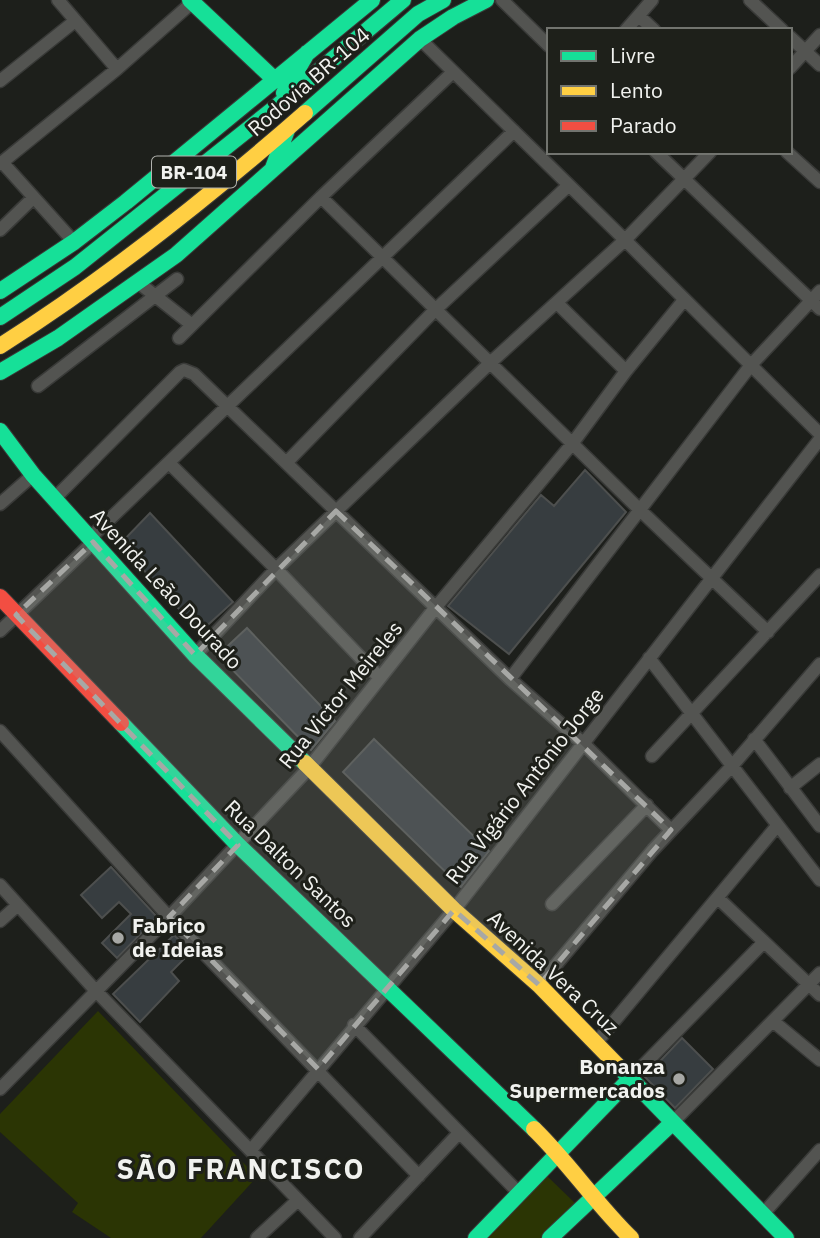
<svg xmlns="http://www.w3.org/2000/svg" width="820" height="1238" viewBox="0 0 820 1238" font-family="'IBM Plex Sans',sans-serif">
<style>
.green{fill:#2b3504}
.building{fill:#373d40;stroke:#4d4f4e;stroke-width:2}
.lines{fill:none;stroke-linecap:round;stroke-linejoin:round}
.street-casing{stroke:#393a38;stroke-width:15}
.fast-casing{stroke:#393a38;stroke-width:18}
.slow-casing{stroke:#393a38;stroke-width:18}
.jam-casing{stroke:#393a38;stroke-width:18}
.street{stroke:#535451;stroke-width:12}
.fast{stroke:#16e098;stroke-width:16}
.slow{stroke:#ffcf43;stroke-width:16}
.jam{stroke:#f24e42;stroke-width:16}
.marked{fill:#a7a8a5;fill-opacity:0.2;stroke:#a7a8a5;stroke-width:5;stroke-dasharray:14 9;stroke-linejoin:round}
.poi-dot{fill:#a7a8a5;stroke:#1e201a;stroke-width:2.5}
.labels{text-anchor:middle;stroke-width:6;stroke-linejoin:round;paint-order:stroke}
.shield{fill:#1e201a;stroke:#b2b3af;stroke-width:2}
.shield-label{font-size:19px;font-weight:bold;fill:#f1f2ef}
.street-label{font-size:21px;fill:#f1f2ef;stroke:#1e201a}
.poi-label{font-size:21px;font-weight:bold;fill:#f1f2ef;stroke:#1e201a;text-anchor:start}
.district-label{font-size:28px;font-weight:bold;letter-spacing:2px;fill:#f1f2ef;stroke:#1e201a}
</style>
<rect width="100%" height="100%" fill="#1d1f1b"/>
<path class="green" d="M 98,1011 L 257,1177 L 201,1238 L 111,1238 L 72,1212 L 78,1203 L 0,1132 L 0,1114 Z
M 545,1174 L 578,1206 L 546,1238 L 481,1238 Z"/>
<path class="building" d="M 585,470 L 626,512 L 509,654 L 448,606 L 541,495 L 554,506 Z
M 150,513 L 233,602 L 200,632 L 120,544 Z
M 247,628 L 335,721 L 311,750 L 218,655 Z
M 374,739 L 489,851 L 461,887 L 343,772 Z
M 111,867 L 157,917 L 117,958 L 102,943 L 131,914 L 119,902 L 102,918 L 81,895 Z
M 174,935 L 191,952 L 171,972 L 179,981 L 140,1022 L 113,994 Z
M 682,1038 L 713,1069 L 675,1108 L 645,1077 Z"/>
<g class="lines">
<g class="street-casing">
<path id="street" d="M 58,0 L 117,69
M 502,0 L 549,46
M 750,0 L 782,30
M 639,16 L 654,30
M 626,30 L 652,0
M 790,37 L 820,65
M 420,39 L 625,240 L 820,434
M 790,68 L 820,35
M 0,81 L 75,21
M 656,152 L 820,309
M 787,152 L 820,182
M 2,162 L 74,242
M 0,164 L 117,69 L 195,0
M 321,197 L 641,511 L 768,632
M 0,230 L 33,198
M 139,283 L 192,325
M 557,303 L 626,371
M 179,338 L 321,197 L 453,72
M 38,386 L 177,279
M 169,463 L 276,569 L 379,677
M 286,463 L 435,310 L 569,185
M 54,499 L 180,372 L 184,370 L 194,374 L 510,679 L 583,743 L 671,830
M 0,504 L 33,475
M 90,538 L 514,131
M 0,631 L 93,542
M 195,655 L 276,569 L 490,363 L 625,240 L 710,152
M 649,658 L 820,880
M 510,679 L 751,365 L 820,291
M 0,731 L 169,917 L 419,1176
M 754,739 L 820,826
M 652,756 L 820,575
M 790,788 L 820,764
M 0,885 L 96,991 L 335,1238
M 718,898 L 820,995
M 552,904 L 647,805
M 0,921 L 18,905
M 539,985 L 653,850 L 732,766 L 820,664
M 774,1022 L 820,1060
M 354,1025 L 519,1193
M 596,1043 L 777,826
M 630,1079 L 763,943
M 0,1089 L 169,917 L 309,768 L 436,607 L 572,444 L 626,371 L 684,300
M 672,1123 L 820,973
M 251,1150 L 454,910 L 820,439
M 762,1215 L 820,1150
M 257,1238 L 298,1200
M 360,1238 L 459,1133"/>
</g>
<g class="fast-casing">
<path id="fast" d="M 190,0 L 274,79
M 284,93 L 307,53
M 305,113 L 418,14 L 443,0
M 273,168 L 287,130
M 0,291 L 74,242 L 126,202 L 372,0
M 0,317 L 75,267 L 276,107 L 403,0
M 0,372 L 58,338 L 176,255 L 420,39 L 453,17 L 486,0
M 0,431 L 33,475 L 195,655 L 305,763
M 121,723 L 238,845 L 534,1129
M 618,1066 L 786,1238
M 476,1238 L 630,1079
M 550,1238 L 672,1123"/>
</g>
<g class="slow-casing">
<path id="slow" d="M 0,346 C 109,277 208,198 305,113
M 305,763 L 454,910 L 539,985 L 618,1066
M 534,1129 C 569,1163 596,1204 631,1238"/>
</g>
<g class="jam-casing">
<path id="jam" d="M 0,597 L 121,723"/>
</g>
<use href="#street" class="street"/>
<use href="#fast" class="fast"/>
<use href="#slow" class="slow"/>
<use href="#jam" class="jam"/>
</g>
<path class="marked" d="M 336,511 L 671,830 L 539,985 L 454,910 L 318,1069 L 169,917 L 238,845 L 16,615 L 93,542 L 195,655 Z"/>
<g class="poi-dot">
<circle cx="118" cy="938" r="7"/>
<circle cx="679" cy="1079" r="7"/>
</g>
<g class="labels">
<rect class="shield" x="152" y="156.5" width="84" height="31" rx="5"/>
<g class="shield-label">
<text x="194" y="179">BR-104</text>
</g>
<g class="street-label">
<text transform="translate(309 82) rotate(-41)" y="7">Rodovia BR-104</text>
<text transform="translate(166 589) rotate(47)" y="7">Avenida Leão Dourado</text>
<text transform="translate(341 695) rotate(-51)" y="7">Rua Victor Meireles</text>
<text transform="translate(525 786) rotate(-52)" y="7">Rua Vigário Antônio Jorge</text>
<text transform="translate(290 864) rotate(44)" y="7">Rua Dalton Santos</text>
<text transform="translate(553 973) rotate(43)" y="7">Avenida Vera Cruz</text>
</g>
<g class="poi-label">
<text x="132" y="933">Fabrico<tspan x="132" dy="24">de Ideias</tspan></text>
<text x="665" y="1074" text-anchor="end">Bonanza<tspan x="665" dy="24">Supermercados</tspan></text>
</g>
<g class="district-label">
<text x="241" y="1179">SÃO FRANCISCO</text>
</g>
</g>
<rect x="547" y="28" width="245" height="126" fill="#1e201a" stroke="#72746f" stroke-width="2"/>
<rect x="561" y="51" width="35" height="10" fill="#16e098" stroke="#72746f" stroke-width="2"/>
<text x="610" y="63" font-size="21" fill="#f1f2ef">Livre</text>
<rect x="561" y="86" width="35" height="10" fill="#ffcf43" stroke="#72746f" stroke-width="2"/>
<text x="610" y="98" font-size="21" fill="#f1f2ef">Lento</text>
<rect x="561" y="121" width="35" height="10" fill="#f24e42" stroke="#72746f" stroke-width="2"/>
<text x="610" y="133" font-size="21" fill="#f1f2ef">Parado</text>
</svg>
